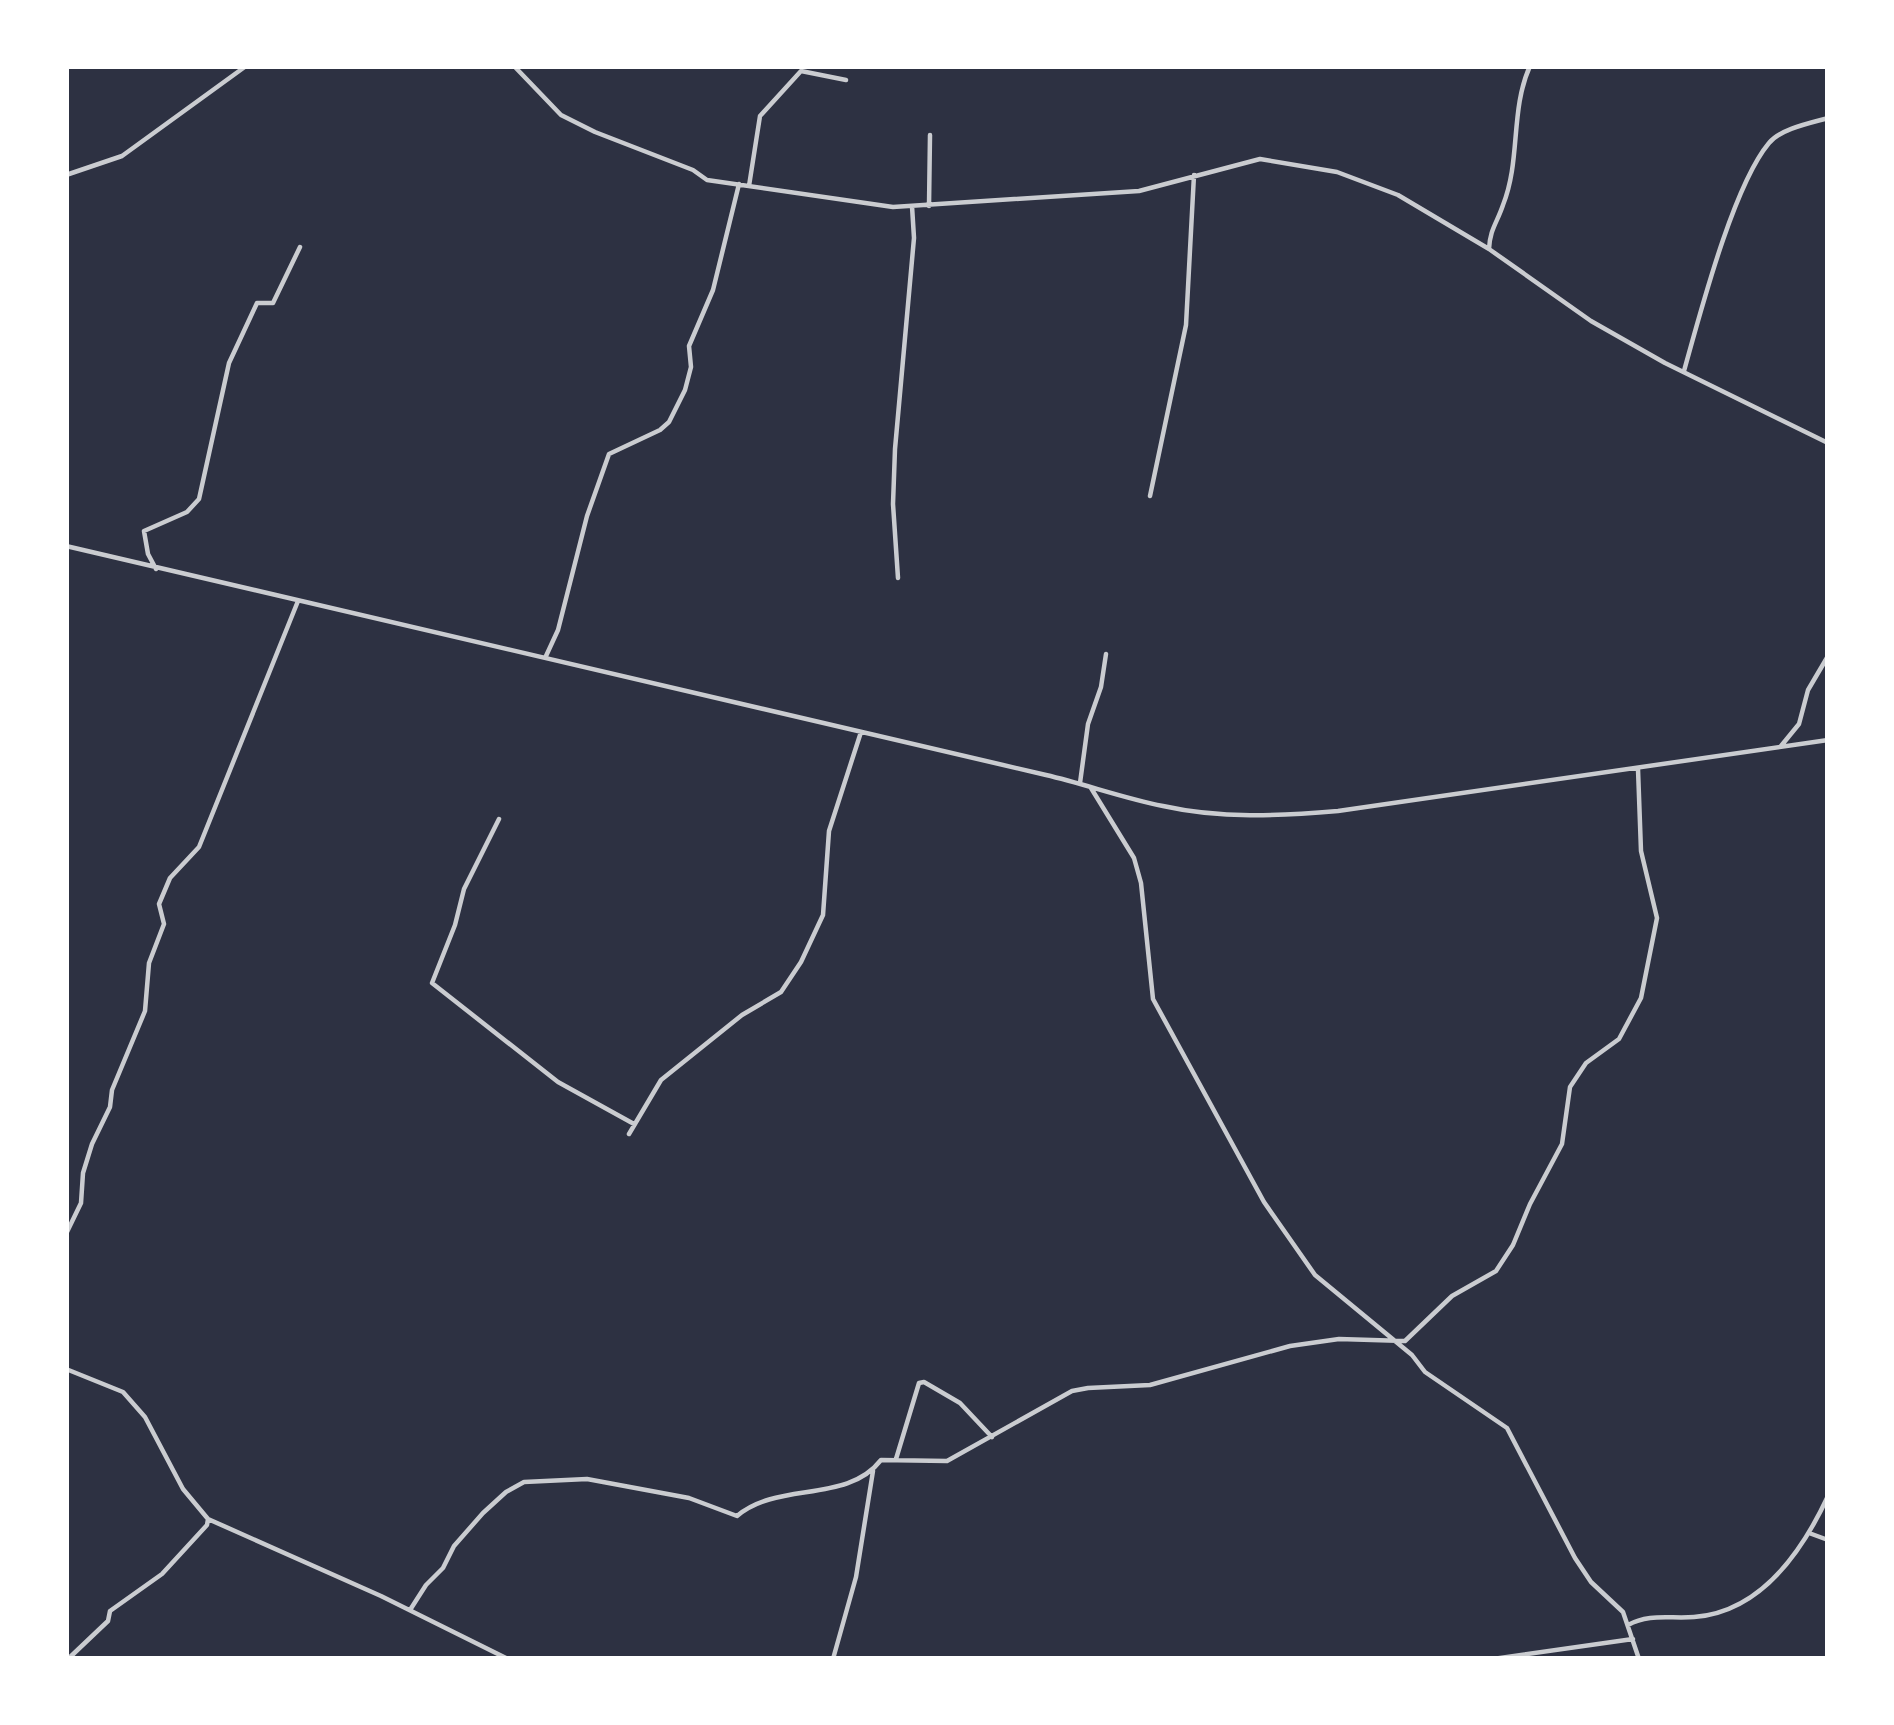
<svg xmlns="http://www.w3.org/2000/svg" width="1894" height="1725" viewBox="0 0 1894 1725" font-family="'PT Sans Narrow',sans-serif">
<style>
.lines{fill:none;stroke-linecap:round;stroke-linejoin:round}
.minor{stroke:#caccd0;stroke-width:4.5}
</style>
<rect width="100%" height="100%" fill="#2d3142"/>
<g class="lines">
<path class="minor" d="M 514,66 L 561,115 L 595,132 L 693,170 L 707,180 L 893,207 L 1139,191 L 1260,159 L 1337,172 L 1398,195 L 1489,249 L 1591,321 L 1665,363 L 1828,443
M 66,175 L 122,156 L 246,66
M 749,186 L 760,116 L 801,71 L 846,80
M 929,206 L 930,135
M 1489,249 C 1490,229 1497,223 1503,205 C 1521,160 1510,110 1530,66
M 1684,371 C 1700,314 1733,186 1769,143 C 1780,129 1810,123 1828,118
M 1150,496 L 1186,325 L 1194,175
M 66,546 L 1046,775 C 1085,784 1123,798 1163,806 C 1221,819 1279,816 1338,811 L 1828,740
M 156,569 L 148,554 L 144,531 L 187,512 L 199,499 L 229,363 L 257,303 L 273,303 L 300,247
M 898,578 L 893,504 L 895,449 L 914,238 L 912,206
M 546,656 L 558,630 L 587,516 L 609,454 L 660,430 L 669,422 L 685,390 L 691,367 L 689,346 L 713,290 L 739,184
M 1781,746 L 1799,724 L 1808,690 L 1828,656
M 1080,783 L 1088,724 L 1101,687 L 1106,654
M 1091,788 L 1134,858 L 1141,883 L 1153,999 L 1264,1202 L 1315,1275 L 1412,1355 L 1425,1372 L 1507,1428 L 1575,1558 L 1591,1582 L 1623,1612 L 1639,1659
M 499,819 L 464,889 L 455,925 L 432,983 L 558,1082 L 634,1124
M 629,1134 L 661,1080 L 742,1015 L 781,992 L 801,962 L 823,915 L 829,831 L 861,732
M 66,1234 L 81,1203 L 83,1173 L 92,1144 L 110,1107 L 112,1090 L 145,1011 L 149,963 L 164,924 L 159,904 L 170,878 L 199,847 L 298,601
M 66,1369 L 123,1392 L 145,1417 L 183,1489 L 208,1519 L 381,1596 L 508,1659
M 896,1459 L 919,1383 L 924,1382 L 960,1403 L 992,1437
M 1809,1533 L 1828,1540
M 410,1610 L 426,1585 L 443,1568 L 454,1546 L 483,1513 L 506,1492 L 524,1482 L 587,1479 L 689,1498 L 737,1516 C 778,1481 847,1504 881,1460 L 947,1461 L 1072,1391 L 1088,1388 L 1150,1385 L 1290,1346 L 1339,1339 L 1405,1341 L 1452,1296 L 1496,1271 L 1513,1245 L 1530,1204 L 1562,1144 L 1570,1087 L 1586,1063 L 1619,1039 L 1641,998 L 1657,918 L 1641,851 L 1638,769
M 1628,1625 C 1649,1613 1671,1619 1694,1617 C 1761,1612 1802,1552 1828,1496
M 68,1659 L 108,1621 L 110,1611 L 162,1574 L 207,1525 L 208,1519
M 833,1659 L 856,1577 L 873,1471
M 1493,1659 L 1633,1639"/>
</g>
<rect width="1894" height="1725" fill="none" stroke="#ffffff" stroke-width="138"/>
</svg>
